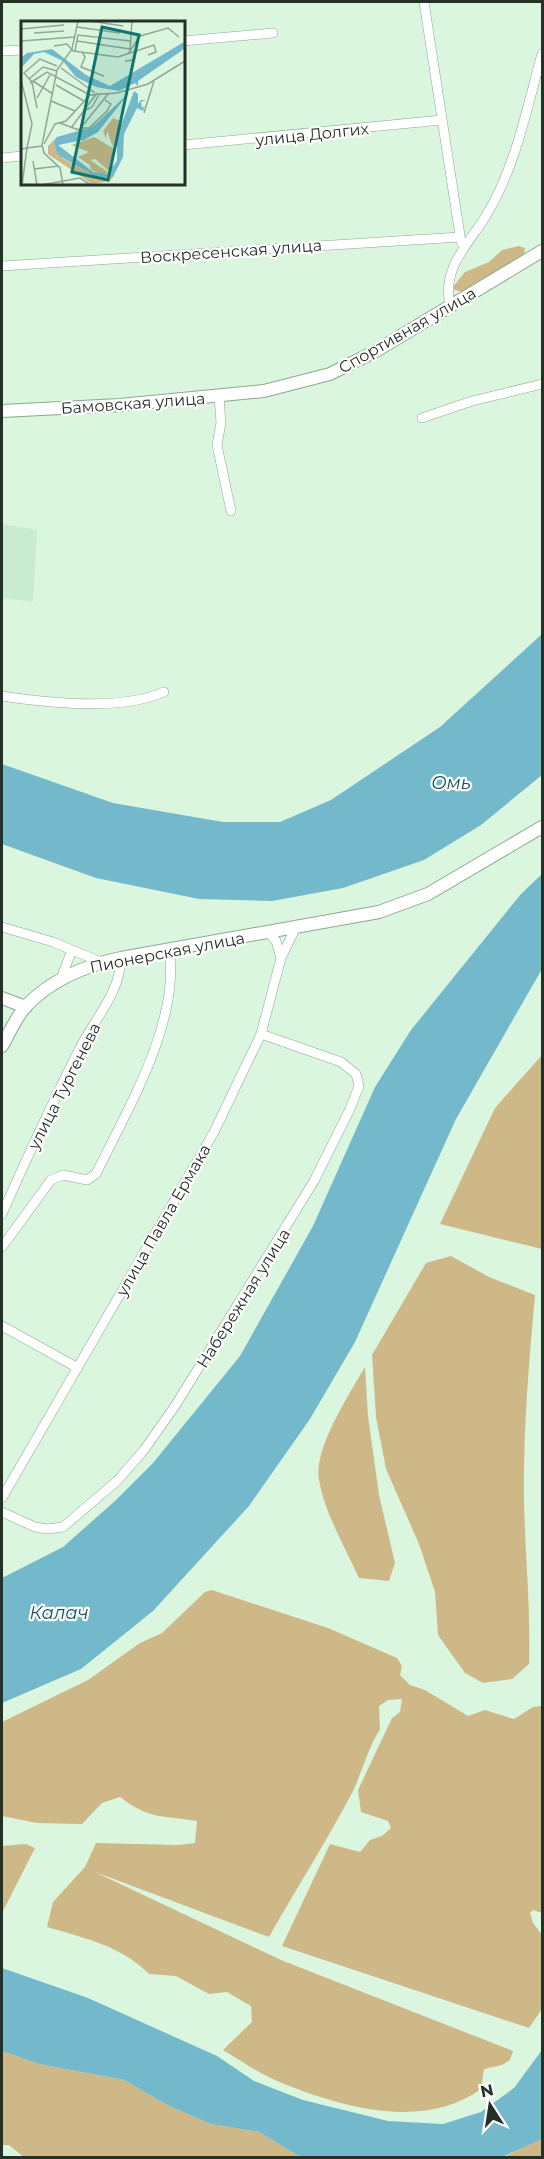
<svg xmlns="http://www.w3.org/2000/svg" width="544" height="2159" viewBox="0 0 544 2159" font-family="Montserrat,sans-serif">
<style>
.built{fill:#c9ebd0}
.green{fill:#cfb887}
.water{fill:#74b9cb}
.lines{fill:none;stroke-linecap:round;stroke-linejoin:round}
.minor-casing{stroke:#8da792;stroke-width:10}
.tertiary-casing{stroke:#8da792;stroke-width:14}
.minor{stroke:#fff;stroke-width:9}
.tertiary{stroke:#fff;stroke-width:12}
.labels{text-anchor:middle;stroke-width:4.5;stroke-linejoin:round;paint-order:stroke}
.street-label{font-size:16px;fill:#253027;stroke:#fff}
.water-label{font-size:18px;font-style:italic;fill:#17525f;stroke:#fff}
.inset-road{fill:none;stroke:#92a795;stroke-width:1.5}
.view{fill:#0f766e;fill-opacity:0.15;stroke:#0f766e;stroke-width:3}
.inset-edge{fill:none;stroke:#253027;stroke-width:3}
</style>
<rect width="100%" height="100%" fill="#daf6df"/>
<path class="built" d="M 2,524 L 37,530 L 33,602 L 2,598 Z"/>
<path class="green" d="M 519,246 L 525,248 L 524,254 L 462,292 L 455,290 L 453,287 L 465,272 L 489,262 L 502,250 Z
M 542,1055 L 542,1249 L 440,1224 L 495,1108 Z
M 451,1256 L 489,1277 L 535,1295 C 529,1362 523,1432 524,1500 C 525,1555 531,1609 529,1664 L 512,1679 L 483,1683 L 465,1673 L 438,1635 L 435,1592 L 419,1544 L 386,1469 L 376,1417 L 372,1355 L 426,1263 Z
M 365,1367 L 368,1416 L 379,1495 L 395,1563 L 389,1581 L 359,1578 C 345,1547 325,1514 319,1480 C 313,1449 350,1393 365,1367 Z
M 212,1590 L 328,1628 L 397,1658 L 402,1666 L 400,1675 L 410,1685 L 425,1690 L 468,1716 L 485,1710 L 514,1719 L 533,1707 L 542,1706 L 542,1913 L 533,1910 L 530,1913 L 533,1923 L 542,1935 L 542,2009 L 529,2028 L 282,1946 L 330,1844 L 360,1852 L 370,1840 L 382,1836 L 391,1828 L 388,1821 L 361,1812 L 358,1790 L 392,1718 L 400,1712 L 402,1699 L 388,1700 L 379,1706 L 380,1730 C 371,1740 360,1778 352,1793 C 326,1842 296,1889 269,1937 L 95,1872 L 281,1960 L 513,2051 L 510,2060 L 502,2065 L 484,2069 L 481,2089 C 422,2132 336,2106 275,2080 C 257,2072 240,2060 223,2050 L 252,2022 L 251,2006 L 227,1992 L 209,1994 L 176,1976 L 149,1974 C 122,1946 84,1938 47,1927 L 53,1902 L 85,1867 L 96,1843 L 178,1845 L 195,1843 L 197,1821 C 162,1815 150,1820 120,1797 L 102,1803 L 82,1824 L 37,1823 L 2,1816 L 2,1722 L 88,1680 L 140,1643 L 162,1633 L 205,1592 Z
M 26,1844 L 35,1848 L 2,1913 L 2,1846 Z
M 2,2051 L 39,2064 L 124,2080 L 169,2106 L 211,2124 L 259,2132 L 297,2155 L 313,2157 L 25,2158 L 9,2145 L 2,2145 Z
M 542,2139 L 542,2157 L 502,2158 L 537,2140 Z"/>
<path class="water" d="M 542,634 L 542,775 L 481,825 L 424,860 L 343,888 L 272,901 L 199,899 L 96,878 L 2,844 L 2,764 L 113,803 L 223,822 L 280,822 L 331,800 L 440,727 Z
M 542,874 L 542,969 L 456,1119 L 355,1342 L 310,1419 L 249,1506 L 153,1611 L 81,1669 L 2,1703 L 2,1578 L 63,1547 L 115,1501 L 153,1463 L 240,1356 L 313,1226 L 375,1087 L 411,1030 L 521,894 Z
M 2,1968 L 88,1998 L 217,2056 L 254,2081 L 303,2100 L 388,2121 L 443,2124 L 481,2112 L 514,2088 L 542,2050 L 542,2139 L 502,2157 L 314,2158 L 297,2155 L 259,2132 L 211,2124 L 169,2106 L 124,2080 L 39,2064 L 2,2051 Z"/>
<g class="lines">
<g class="minor-casing">
<path id="minor" d="M 424,2 L 461,242
M 183,41 L 273,33
M 2,51 L 22,50
M 183,145 L 442,120
M 2,158 L 22,156
M 2,266 L 460,237
M 450,305 C 442,269 466,247 484,219 C 516,168 526,110 542,54
M 219,397 L 221,423 L 217,445 L 231,511
M 422,418 L 472,401 L 542,384
M 2,696 C 49,703 120,711 164,692
M 2,927 L 53,942 L 101,962
M 270,934 L 276,941 L 281,958
M 60,981 L 72,950
M 2,1214 C 26,1160 51,1105 78,1052 C 93,1020 120,995 121,958
M 2,1247 L 51,1180 L 63,1175 L 87,1180 L 96,1174 C 127,1110 181,1021 169,949
M 2,1326 L 78,1368
M 2,1498 L 214,1132 L 261,1034 L 281,958 L 295,929
M 2,1512 L 35,1527 L 47,1529 L 63,1527 L 117,1481 L 144,1450 L 175,1406 L 314,1181 L 350,1109 L 359,1086 L 356,1074 L 341,1062 L 261,1034"/>
</g>
<g class="tertiary-casing">
<path id="tertiary" d="M 2,411 L 120,405 L 264,391 L 330,374 L 374,352 L 542,251
M 2,998 L 26,1007
M 2,1046 C 9,1034 16,1017 26,1006 C 51,980 87,965 121,958 L 379,912 L 428,894 L 542,827"/>
</g>
<use href="#minor" class="minor"/>
<use href="#tertiary" class="tertiary"/>
</g>
<g class="labels">
<g class="street-label">
<text transform="translate(312 134) rotate(-6)" y="6">улица Долгих</text>
<text transform="translate(231 251) rotate(-4)" y="6">Воскресенская улица</text>
<text transform="translate(407 330) rotate(-30)" y="6">Спортивная улица</text>
<text transform="translate(133 403) rotate(-4)" y="6">Бамовская улица</text>
<text transform="translate(167 952) rotate(-11)" y="6">Пионерская улица</text>
<text transform="translate(64 1086) rotate(-63)" y="6">улица Тургенева</text>
<text transform="translate(163 1220) rotate(-60)" y="6">улица Павла Ермака</text>
<text transform="translate(243 1298) rotate(-58)" y="6">Набережная улица</text>
</g>
<g class="water-label">
<text x="451" y="789">Омь</text>
<text x="59" y="1619">Калач</text>
</g>
</g>
<g transform="translate(21 21)">
<rect width="164" height="164" fill="#daf6df"/>
<path d="M 92,97 L 99,100 L 92,126 L 86,110 L 85,118 L 82,110 ZM 37,115 L 33,123 L 41,137 L 77,157 L 92,156 L 89,160 L 71,163 L 27,133 L 27,125 ZM 73,116 L 95,129 L 88,150 L 74,138 L 69,139 L 87,151 L 83,154 L 70,149 L 69,144 L 57,136 L 68,131 L 50,124 Z" fill="#cfb887"/>
<path d="M 163,21 L 163,28 L 117,60 L 117,65 L 114,62 L 98,70 L 75,66 L 55,56 L 42,40 L 23,31 L 13,33 L 0,47 L 0,37 L 6,32 L 31,28 L 65,54 L 89,65 ZM 113,70 L 117,73 L 117,83 L 120,79 L 125,79 L 120,81 L 121,87 L 124,85 L 122,90 L 116,87 L 103,113 L 102,136 L 92,156 L 77,157 L 37,134 L 33,122 L 36,116 L 71,106 L 108,72 L 77,111 L 63,119 L 37,124 L 72,151 L 86,153 L 96,140 L 96,115 Z" fill="#74b9cb"/>
<path class="inset-road" d="M 69,0 L 102,5M 56,6 L 99,12M 0,8 L 43,4M 13,12 L 43,10M 0,20 L 54,16M 56,20 L 109,28M 33,25 L 46,23 L 52,30 L 97,36 L 133,24 L 135,31 L 127,34M 109,29 L 111,0M 54,30 L 57,14 L 109,20M 61,31 L 64,36 L 60,46 L 83,55M 107,33 L 119,15 L 147,7 L 158,16M 104,40 L 113,39 L 114,30M 40,47 L 74,72M 8,58 L 22,46 L 36,50M 0,59 L 11,103 L 6,127 L 0,128M 12,60 L 32,73M 9,62 L 26,51 L 69,74M 35,64 L 63,80M 16,77 L 29,54M 30,80 L 54,90M 16,87 L 11,61 L 3,52 L 19,38 L 36,45M 65,89 L 71,86 L 79,72M 123,92 L 133,60M 39,102 L 58,109 L 88,72M 50,107 L 76,72M 60,107 L 68,107 L 86,90 L 90,83 L 84,79M 23,123 L 34,103 L 45,100 L 69,74 L 96,72 L 127,63 L 164,40M 12,140 L 16,164M 13,148 L 38,145M 1,164 L 6,127 L 21,125M 20,164 L 59,157 L 70,164M 42,164 L 39,147 L 23,132 L 21,124 L 36,49 L 51,28 L 57,0"/>
<path class="view" d="M 81,6 L 118,14 L 87,159 L 51,151 Z"/>
<rect width="164" height="164" class="inset-edge"/>
</g>
<rect width="544" height="2159" fill="none" stroke="#253027" stroke-width="6"/>
<g transform="translate(490 2105) rotate(348)" stroke="#ffffff" stroke-width="4.5" paint-order="stroke">
<path d="M0-4.5L10 22L0 15L-10 22Z" fill="#253027"/>
<text y="-9" font-size="16" font-weight="bold" text-anchor="middle" fill="#253027">N</text>
</g>
</svg>
